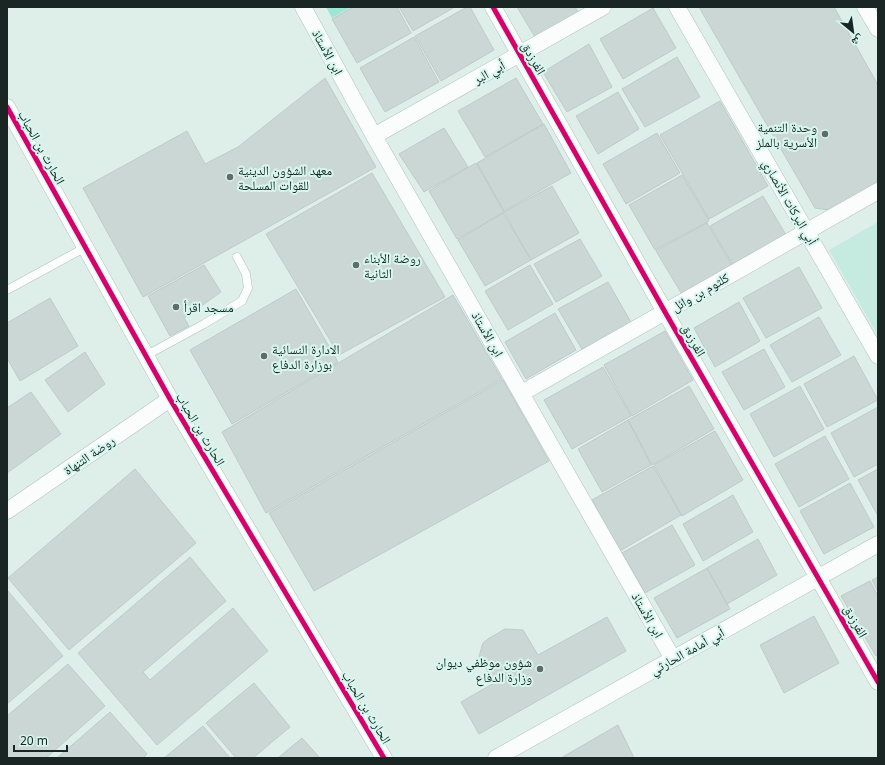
<svg xmlns="http://www.w3.org/2000/svg" width="885" height="765" viewBox="0 0 885 765" font-family="'Noto Sans','Noto Naskh Arabic',sans-serif">
<style>
.green{fill:#c5ebe1}
.water{fill:#9fe5d5}
.building{fill:#cad7d4;stroke:#becbc7}
.lines{fill:none;stroke-linecap:round;stroke-linejoin:round}
.lane-casing{stroke:#b3c0bc;stroke-width:9}
.street-casing{stroke:#b3c0bc;stroke-width:17}
.lane{stroke:#fafdfc;stroke-width:8}
.street{stroke:#fafdfc;stroke-width:16}
.cycleway-casing{stroke:#d7f6ee;stroke-width:8}
.cycleway{stroke:#d6006c;stroke-width:5}
.poi-dot{fill:#5f6c69;stroke:#d7f6ee;stroke-width:1.5}
.labels{text-anchor:middle;stroke-width:4;stroke-linejoin:round;paint-order:stroke}
.street-label{font-size:13px;fill:#1a2623;stroke:#d7f6ee}
.poi-label{font-size:13px;fill:#1a2623;stroke:#d7f6ee;text-anchor:start}
</style>
<rect width="100%" height="100%" fill="#deefea"/>
<path class="green" d="M 878,222 L 878,336 L 829,250 Z"/>
<path class="water" d="M 326,7 L 351,7 L 332,18 Z"/>
<path class="building" d="M 353,7 L 397,7 L 411,33 L 357,63 L 332,19 Z
M 399,7 L 455,7 L 413,31 Z
M 467,7 L 470,7 L 494,50 L 441,81 L 415,36 Z
M 517,7 L 575,7 L 578,12 L 535,37 Z
M 699,7 L 834,7 L 878,85 L 878,183 L 830,210 L 815,208 Z
M 653,8 L 676,48 L 623,79 L 600,39 Z
M 414,37 L 439,82 L 385,112 L 360,68 Z
M 589,44 L 612,87 L 567,112 L 543,72 Z
M 677,57 L 700,97 L 645,127 L 622,89 Z
M 325,78 L 376,167 L 143,297 L 83,188 L 187,131 L 205,164 L 238,147 Z
M 516,78 L 543,124 L 485,157 L 458,111 Z
M 618,92 L 639,129 L 598,154 L 576,116 Z
M 720,101 L 768,186 L 709,219 L 660,135 Z
M 544,124 L 571,173 L 504,211 L 477,163 Z
M 444,128 L 468,167 L 424,192 L 399,154 Z
M 657,133 L 680,173 L 626,204 L 603,164 Z
M 476,163 L 504,212 L 457,239 L 429,191 Z
M 372,173 L 445,297 L 339,355 L 266,234 Z
M 682,175 L 709,221 L 655,250 L 629,205 Z
M 552,186 L 579,233 L 531,260 L 504,212 Z
M 763,196 L 786,235 L 733,265 L 710,226 Z
M 503,213 L 531,260 L 485,286 L 458,240 Z
M 707,223 L 733,267 L 683,296 L 656,251 Z
M 580,239 L 602,276 L 556,302 L 534,264 Z
M 204,265 L 221,292 L 184,318 L 189,326 L 170,336 L 148,296 Z
M 530,265 L 553,304 L 508,330 L 485,291 Z
M 799,267 L 822,308 L 766,338 L 743,298 Z
M 608,282 L 632,324 L 583,351 L 558,309 Z
M 296,289 L 338,362 L 232,424 L 190,350 Z
M 453,295 L 502,379 L 266,513 L 222,432 Z
M 50,298 L 78,346 L 20,381 L 7,358 L 7,323 Z
M 739,302 L 760,341 L 715,367 L 694,328 Z
M 555,313 L 576,350 L 526,379 L 505,342 Z
M 819,317 L 841,355 L 792,382 L 770,345 Z
M 665,331 L 693,380 L 632,416 L 604,365 Z
M 764,349 L 785,387 L 744,410 L 722,372 Z
M 85,352 L 105,384 L 68,412 L 45,380 Z
M 854,356 L 878,400 L 827,427 L 804,384 Z
M 603,367 L 631,416 L 572,449 L 544,400 Z
M 503,380 L 549,461 L 314,591 L 269,513 Z
M 689,386 L 714,429 L 652,465 L 628,420 Z
M 800,386 L 824,429 L 774,457 L 750,414 Z
M 31,392 L 61,434 L 7,473 L 7,408 Z
M 878,407 L 878,464 L 854,477 L 831,433 Z
M 628,420 L 651,465 L 602,492 L 578,449 Z
M 715,431 L 743,480 L 682,516 L 654,465 Z
M 825,436 L 849,479 L 799,507 L 775,464 Z
M 653,466 L 681,515 L 620,551 L 592,500 Z
M 135,469 L 196,543 L 69,650 L 8,578 Z
M 878,469 L 878,516 L 858,480 Z
M 850,483 L 874,527 L 824,554 L 800,511 Z
M 733,495 L 753,532 L 703,561 L 683,524 Z
M 672,525 L 695,565 L 645,593 L 622,553 Z
M 758,539 L 777,575 L 727,604 L 707,568 Z
M 190,557 L 226,601 L 143,672 L 150,680 L 233,608 L 268,651 L 157,745 L 78,653 Z
M 707,568 L 730,609 L 677,638 L 654,598 Z
M 878,577 L 878,592 L 872,580 Z
M 870,581 L 878,596 L 878,655 L 876,656 L 841,596 Z
M 7,590 L 63,656 L 7,704 Z
M 814,616 L 839,663 L 784,693 L 760,645 Z
M 607,617 L 626,651 L 479,734 L 461,702 L 494,683 L 479,656 L 483,643 L 488,639 L 505,629 L 523,630 L 538,655 Z
M 68,664 L 105,706 L 46,758 L 7,758 L 7,716 Z
M 254,683 L 290,727 L 253,758 L 236,758 L 206,723 Z
M 110,712 L 147,754 L 143,758 L 57,758 Z
M 618,725 L 634,758 L 561,758 Z
M 203,726 L 230,758 L 164,758 Z
M 302,738 L 320,758 L 278,758 Z"/>
<g class="lines">
<g class="lane-casing">
<path id="lane" d="M 7,290 L 86,247
M 145,356 L 204,324 L 242,301 L 248,288 L 246,274 L 237,257"/>
</g>
<g class="street-casing">
<path id="street" d="M 303,7 L 374,136 L 673,659
M 493,7 L 665,312 L 878,682
M 677,7 L 878,356
M 865,7 L 878,29
M 7,107 L 170,399 L 384,758
M 374,136 L 603,7
M 522,393 L 878,191
M 7,511 L 170,399
M 496,758 L 878,544"/>
</g>
<use href="#lane" class="lane"/>
<use href="#street" class="street"/>
<g class="cycleway-casing">
<path id="cycleway" d="M 493,7 L 665,312 L 878,682
M 7,107 L 170,399 L 384,758"/>
</g>
<use href="#cycleway" class="cycleway"/>
</g>
<g class="poi-dot">
<circle cx="825" cy="134" r="4"/>
<circle cx="230" cy="177" r="4"/>
<circle cx="356" cy="265" r="4"/>
<circle cx="176" cy="307" r="4"/>
<circle cx="264" cy="356" r="4"/>
<circle cx="540" cy="669" r="4"/>
</g>
<g class="labels">
<g class="street-label">
<text transform="translate(328 52) rotate(61)" y="5">ابن الأستاذ</text>
<text transform="translate(534 58) rotate(60)" y="5">الفرزدق</text>
<text transform="translate(489 72) rotate(-29)" y="5">أبي البر</text>
<text transform="translate(42 147) rotate(61)" y="5">الحارث بن الحباب</text>
<text transform="translate(790 202) rotate(60)" y="5">أبي البركات الأنصاري</text>
<text transform="translate(700 292) rotate(-30)" y="5">كلثوم بن وائل</text>
<text transform="translate(488 334) rotate(60)" y="5">ابن الأستاذ</text>
<text transform="translate(694 340) rotate(60)" y="5">الفرزدق</text>
<text transform="translate(201 429) rotate(59)" y="5">الحارث بن الحباب</text>
<text transform="translate(89 455) rotate(-34)" y="5">روضة التنهاة</text>
<text transform="translate(648 615) rotate(60)" y="5">ابن الأستاذ</text>
<text transform="translate(856 621) rotate(61)" y="5">الفرزدق</text>
<text transform="translate(687 651) rotate(-29)" y="5">أبي أمامة الحارثي</text>
<text transform="translate(367 707) rotate(59)" y="5">الحارث بن الحباب</text>
</g>
<g class="poi-label">
<text x="817" y="132" text-anchor="end">وحدة التنمية<tspan x="817" dy="15">الأسرية بالملز</tspan></text>
<text x="238" y="175">معهد الشؤون الدينية<tspan x="238" dy="15">للقوات المسلحة</tspan></text>
<text x="364" y="263">روضة الأبناء<tspan x="364" dy="15">الثانية</tspan></text>
<text x="184" y="312">مسجد اقرأ</text>
<text x="272" y="354">الادارة النسائية<tspan x="272" dy="15">بوزارة الدفاع</tspan></text>
<text x="532" y="667" text-anchor="end">شؤون موظفي ديوان<tspan x="532" dy="15">وزارة الدفاع</tspan></text>
</g>
</g>
<rect width="885" height="765" fill="none" stroke="#1a2623" stroke-width="16"/>
<g transform="translate(853 32) rotate(151)" stroke="#d7f6ee" stroke-width="3" paint-order="stroke">
<path d="M0-3L7 15L0 10L-7 15Z" fill="#1a2623"/>
<text y="-6" font-size="11" font-weight="bold" text-anchor="middle" fill="#1a2623">ش</text>
</g>
<path d="M14 745v6h53v-6" fill="none" stroke="#1a2623" stroke-width="2"/>
<text x="20" y="745" font-size="12" fill="#1a2623" stroke="#d7f6ee" stroke-width="3" paint-order="stroke">20 m</text>
</svg>
